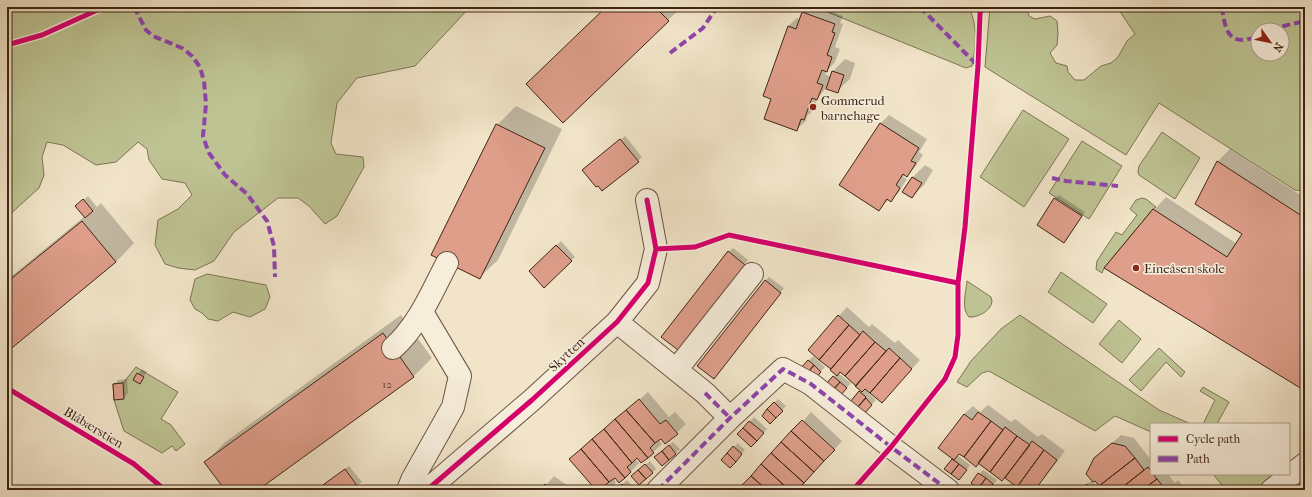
<svg xmlns="http://www.w3.org/2000/svg" width="1312" height="497" viewBox="0 0 1312 497" font-family="'IM FELL French Canon',serif">
<style>
.green{fill:#bec393;stroke:#7e7454;fill-rule:evenodd}
.shadow{fill:#0003}
.building{fill:#de9e8a;stroke:#3f2514}
.lines{fill:none;stroke-linecap:round;stroke-linejoin:round}
.minor-casing{stroke:#6c5541;stroke-width:24}
.minor{stroke:#f6eddb;stroke-width:22}
.quiet{stroke:#8e44ad;stroke-width:4;stroke-dasharray:8 4;stroke-linecap:butt}
.cycleway-casing{stroke:#f6eddb;stroke-width:8}
.cycleway{stroke:#d6006c;stroke-width:5}
.poi-dot{fill:#8f2418;stroke:#f6eddb;stroke-width:1.5}
.labels{text-anchor:middle;stroke-width:3;stroke-linejoin:round;paint-order:stroke}
.number-label{font-size:11px;fill:#674332}
.poi-label{font-size:13px;fill:#3f2514;stroke:#f6eddb;text-anchor:start}
.street-label{font-size:13px;fill:#3f2514;stroke:#f6eddb}
</style>
<rect width="100%" height="100%" fill="#f1e4c8"/>
<filter id="stains"><feTurbulence type="fractalNoise" baseFrequency=".005" numOctaves="4"/><feColorMatrix values="0 0 0 0 .2 0 0 0 0 .09 0 0 0 0 .02 0 0 0 .5 -.17"/></filter>
<radialGradient id="worn" r=".72"><stop offset=".6" stop-color="#630" stop-opacity="0"/><stop offset="1" stop-color="#630" stop-opacity=".3"/></radialGradient>
<path class="green" d="M 7,7 L 470,7 L 415,66 L 357,78 L 337,103 L 331,143 L 336,154 L 363,157 L 364,167 L 337,216 L 325,224 L 309,206 L 298,198 L 278,198 L 234,232 L 214,261 L 195,270 L 178,268 L 165,264 L 155,245 L 158,220 L 178,209 L 192,195 L 185,183 L 162,179 L 149,160 L 147,149 L 138,142 L 116,162 L 96,165 L 63,145 L 47,142 L 42,157 L 44,175 L 39,188 L 7,217 Z
M 815,7 L 969,7 C 978,28 976,45 972,66 L 966,68 Z
M 990,7 L 1027,7 L 1029,16 L 1035,19 L 1050,16 L 1057,21 L 1058,33 L 1057,45 L 1050,53 L 1056,63 L 1067,66 L 1068,72 L 1075,80 L 1084,80 L 1101,66 L 1111,63 L 1118,57 L 1127,41 L 1135,34 L 1117,7 L 1305,7 L 1305,191 L 1295,190 L 1159,103 L 1126,155 L 985,67 ZM 1258,30 L 1282,30 L 1282,54 L 1258,54 Z
M 1023,110 L 1069,139 L 1024,207 L 980,177 Z
M 1162,132 L 1200,158 L 1175,199 L 1139,175 L 1138,172 L 1139,166 Z
M 1082,141 L 1122,166 L 1089,219 L 1049,193 Z
M 1142,198 L 1146,199 L 1156,207 L 1153,209 L 1104,268 L 1102,273 L 1096,269 L 1097,261 L 1116,232 L 1122,235 L 1137,215 L 1130,209 L 1136,200 Z
M 1061,272 L 1107,304 L 1093,323 L 1048,292 Z
M 207,274 L 266,285 L 270,297 L 265,309 L 250,317 L 233,312 L 218,321 L 208,319 L 202,313 L 195,309 L 190,300 L 195,279 Z
M 967,281 L 991,297 C 996,308 979,318 969,317 C 961,309 966,292 967,281 Z
M 1020,315 L 1159,410 L 1191,424 L 1151,424 L 1151,432 L 1115,416 L 1095,431 L 989,371 L 982,373 L 967,387 L 957,382 L 971,361 L 1001,329 Z
M 1119,320 L 1141,339 L 1122,363 L 1099,344 Z
M 1159,348 L 1185,372 L 1181,377 L 1166,362 L 1141,391 L 1129,380 Z
M 136,367 L 178,392 L 161,419 L 171,425 L 185,444 L 176,451 L 172,446 L 162,453 L 124,431 L 114,400 L 113,384 L 123,383 Z
M 1203,387 L 1229,402 L 1217,424 L 1203,424 L 1215,400 L 1200,391 Z
M 1213,474 L 1271,474 L 1274,478 L 1260,490 L 1226,490 Z"/>
<path class="shadow" d="M 607,7 L 682,7 L 668,20 Z
M 808,7 L 819,7 L 843,16 L 840,23 L 843,24 L 835,47 L 840,49 L 835,62 L 827,71 L 825,74 L 831,77 L 833,71 L 845,59 L 855,63 L 850,79 L 837,91 L 826,88 L 817,99 L 813,111 L 807,116 L 806,121 L 797,129 L 772,98 L 788,26 L 797,18 L 800,19 L 803,13 Z
M 516,106 L 562,129 L 498,260 L 479,278 L 497,125 Z
M 889,115 L 927,139 L 919,152 L 923,155 L 915,167 L 907,176 L 905,174 L 903,177 L 907,179 L 899,192 L 891,200 L 889,199 L 879,209 L 841,185 L 881,123 Z
M 625,136 L 642,157 L 638,161 L 588,166 Z
M 1230,149 L 1305,198 L 1305,385 L 1301,388 L 1154,210 L 1166,197 L 1237,244 L 1243,234 L 1196,203 L 1218,161 Z
M 925,165 L 933,170 L 924,185 L 912,197 L 904,191 L 913,177 Z
M 1059,195 L 1085,212 L 1068,238 L 1064,242 L 1054,199 Z
M 88,196 L 97,207 L 101,203 L 134,243 L 116,262 L 7,351 L 7,280 L 85,216 L 81,202 Z
M 561,241 L 575,257 L 544,286 L 530,271 Z
M 733,248 L 748,260 L 682,345 L 729,252 Z
M 769,277 L 784,288 L 718,373 L 765,281 Z
M 847,307 L 869,327 L 872,324 L 895,343 L 898,340 L 920,360 L 882,402 L 870,391 L 869,393 L 876,400 L 864,413 L 852,401 L 861,391 L 840,371 L 838,373 L 851,383 L 843,392 L 826,385 L 837,374 L 809,349 Z
M 401,315 L 432,358 L 414,376 L 256,490 L 226,490 L 206,462 L 224,443 Z
M 813,356 L 825,367 L 817,376 L 801,369 Z
M 142,369 L 147,372 L 139,383 L 134,380 Z
M 127,379 L 128,393 L 124,398 L 114,385 L 118,380 Z
M 648,392 L 669,417 L 675,412 L 686,424 L 666,443 L 661,437 L 658,439 L 662,444 L 642,462 L 637,457 L 635,459 L 639,463 L 630,472 L 613,478 L 616,483 L 609,490 L 597,490 L 570,459 Z
M 778,399 L 786,406 L 770,423 L 774,403 Z
M 988,405 L 1011,422 L 1015,419 L 1038,437 L 1042,434 L 1065,451 L 1035,490 L 1022,490 L 1005,477 L 1002,480 L 979,463 L 959,453 L 957,455 L 970,465 L 963,475 L 946,469 L 954,458 L 964,414 L 973,406 L 980,412 Z
M 811,412 L 842,441 L 797,490 L 745,490 Z
M 754,417 L 767,429 L 751,446 L 738,434 Z
M 1121,435 L 1134,438 L 1151,460 L 1151,474 L 1168,474 L 1175,483 L 1178,480 L 1186,490 L 1103,490 L 1095,480 L 1093,482 L 1099,490 L 1080,490 L 1092,480 L 1095,459 Z
M 673,442 L 680,449 L 676,453 L 659,453 Z
M 738,443 L 745,450 L 730,467 L 722,460 Z
M 650,461 L 656,469 L 652,473 L 637,472 Z
M 349,466 L 362,482 L 352,490 L 315,490 Z
M 983,470 L 997,480 L 989,490 L 982,490 L 979,474 Z
M 554,476 L 574,490 L 542,490 Z
M 627,480 L 634,488 L 631,490 L 616,490 Z
M 928,481 L 940,490 L 919,490 Z
M 1010,484 L 1018,490 L 1005,490 Z
M 137,485 L 141,490 L 130,490 Z"/>
<path class="building" d="M 606,7 L 655,7 L 669,21 L 563,123 L 526,84 Z
M 802,12 L 835,24 L 832,32 L 835,33 L 827,55 L 832,57 L 827,72 L 822,70 L 817,83 L 823,85 L 817,100 L 812,98 L 804,120 L 801,119 L 797,131 L 764,119 L 771,99 L 763,96 L 788,26 L 796,29 Z
M 832,71 L 844,75 L 838,93 L 826,89 Z
M 880,123 L 919,148 L 911,161 L 916,163 L 907,177 L 903,174 L 896,185 L 900,188 L 891,202 L 887,199 L 879,211 L 839,185 Z
M 496,124 L 545,148 L 480,279 L 431,255 Z
M 620,139 L 639,162 L 602,191 L 598,186 L 596,187 L 582,170 Z
M 1217,161 L 1305,218 L 1305,228 L 1301,233 L 1305,236 L 1305,301 L 1302,306 L 1305,308 L 1305,382 L 1302,389 L 1104,268 L 1153,209 L 1227,257 L 1242,234 L 1195,204 Z
M 912,177 L 922,183 L 912,198 L 902,192 Z
M 1054,198 L 1082,216 L 1064,243 L 1037,225 Z
M 83,199 L 93,211 L 85,218 L 75,206 Z
M 82,221 L 116,262 L 7,352 L 7,282 Z
M 556,245 L 572,261 L 544,288 L 529,271 Z
M 728,251 L 745,265 L 678,350 L 661,337 Z
M 765,280 L 781,293 L 714,379 L 697,366 Z
M 838,315 L 849,325 L 819,360 L 808,350 Z
M 849,325 L 860,335 L 831,369 L 819,360 Z
M 863,331 L 875,342 L 845,376 L 840,372 L 837,376 L 830,370 Z
M 383,333 L 414,377 L 258,490 L 225,490 L 204,462 Z
M 875,342 L 886,351 L 856,386 L 845,376 Z
M 889,348 L 900,358 L 870,393 L 865,389 L 862,392 L 855,386 Z
M 900,358 L 912,369 L 882,403 L 870,393 Z
M 808,360 L 814,365 L 806,375 L 799,370 Z
M 814,365 L 821,372 L 813,381 L 806,375 Z
M 137,373 L 144,377 L 140,384 L 133,380 Z
M 833,376 L 840,382 L 832,391 L 825,385 Z
M 840,382 L 847,388 L 839,397 L 832,391 Z
M 123,383 L 124,399 L 114,400 L 113,384 Z
M 859,391 L 866,397 L 857,408 L 850,402 Z
M 866,398 L 872,405 L 864,414 L 857,408 Z
M 639,399 L 660,424 L 666,420 L 678,434 L 665,444 L 661,439 L 655,443 L 626,410 Z
M 774,402 L 783,411 L 776,418 L 767,409 Z
M 767,409 L 776,418 L 770,424 L 762,416 Z
M 626,410 L 655,443 L 650,448 L 654,453 L 648,458 L 615,419 Z
M 978,412 L 991,421 L 964,457 L 959,454 L 954,460 L 938,448 L 964,414 L 972,420 Z
M 615,419 L 648,458 L 641,463 L 637,458 L 632,463 L 604,429 Z
M 802,420 L 835,450 L 824,461 L 791,431 Z
M 749,421 L 764,433 L 757,441 L 743,428 Z
M 991,421 L 1003,430 L 976,467 L 964,457 Z
M 1005,427 L 1017,436 L 990,472 L 978,463 Z
M 743,428 L 757,441 L 751,447 L 737,434 Z
M 604,429 L 632,463 L 627,467 L 631,472 L 625,478 L 592,439 Z
M 791,431 L 824,461 L 814,472 L 781,442 Z
M 1017,436 L 1030,445 L 1002,481 L 990,472 Z
M 592,439 L 625,478 L 619,483 L 615,478 L 609,482 L 581,449 Z
M 1032,441 L 1044,450 L 1017,487 L 1005,478 Z
M 781,442 L 814,472 L 804,483 L 771,453 Z
M 1112,443 L 1125,446 L 1135,458 L 1099,486 L 1095,481 L 1093,482 L 1086,474 L 1094,458 Z
M 669,445 L 676,454 L 669,460 L 662,451 Z
M 733,446 L 742,454 L 736,462 L 727,453 Z
M 581,449 L 609,482 L 604,486 L 607,490 L 596,490 L 569,459 Z
M 1044,450 L 1057,460 L 1035,490 L 1021,490 L 1017,487 Z
M 662,451 L 669,460 L 662,466 L 654,457 Z
M 727,453 L 736,462 L 730,468 L 721,460 Z
M 771,453 L 804,483 L 798,490 L 789,490 L 761,464 Z
M 1135,458 L 1144,470 L 1119,490 L 1102,490 L 1099,486 Z
M 952,459 L 959,464 L 951,474 L 944,469 Z
M 645,464 L 653,473 L 646,479 L 638,470 Z
M 761,464 L 789,490 L 767,490 L 751,476 Z
M 959,464 L 967,470 L 959,480 L 951,474 Z
M 1148,467 L 1151,471 L 1151,474 L 1153,474 L 1157,479 L 1142,490 L 1119,490 Z
M 345,469 L 358,487 L 354,490 L 316,490 Z
M 638,470 L 646,479 L 639,485 L 631,476 Z
M 978,473 L 986,478 L 978,489 L 971,483 Z
M 751,476 L 767,490 L 744,490 L 740,487 Z
M 986,478 L 993,484 L 989,490 L 980,490 L 978,489 Z
M 1157,479 L 1166,490 L 1142,490 Z
M 545,484 L 553,490 L 541,490 Z
M 622,484 L 628,490 L 616,490 L 616,489 Z
M 1087,484 L 1092,490 L 1079,490 Z"/>
<g class="lines">
<g class="minor-casing">
<path id="minor" d="M 617,322 L 705,393 L 730,418
M 393,348 C 418,326 432,292 447,263
M 677,369 L 752,274
M 408,490 L 412,480 L 453,407 L 460,376 L 422,312
M 427,490 L 532,400 L 617,322 L 648,283 L 656,249 L 647,200
M 658,490 L 730,418 L 783,369 L 811,384 L 891,447 L 948,490
M 1272,490 L 1305,464"/>
</g>
<use href="#minor" class="minor"/>
<path class="quiet" d="M 134,7 L 146,30 L 153,36 L 182,48 L 192,56 L 200,67 L 204,81 L 206,104 L 203,136 L 206,145 L 209,153 L 225,175 L 247,194 L 267,221 L 274,246 L 275,277
M 920,7 L 978,66
M 1222,7 C 1225,31 1229,48 1258,36
M 1271,30 L 1279,27 L 1305,21
M 670,53 L 703,28 L 717,7
M 1052,178 L 1066,181 L 1118,186
M 705,393 L 730,418
M 658,490 L 730,418 L 783,369 L 811,384 L 891,447 L 948,490"/>
<g class="cycleway-casing">
<path id="cycleway" d="M 7,45 L 42,35 L 104,7
M 656,249 L 695,247 L 729,235 L 958,283
M 7,388 L 134,464 L 165,490
M 427,490 L 532,400 L 617,322 L 648,283 L 656,249 L 647,200
M 853,490 L 891,447 L 945,379 L 955,357 L 958,335 L 958,283 L 965,227 L 978,66 L 980,14 L 982,7"/>
</g>
<use href="#cycleway" class="cycleway"/>
</g>
<g class="poi-dot">
<circle cx="813" cy="107" r="4"/>
<circle cx="1136" cy="268" r="4"/>
</g>
<g class="labels">
<g class="number-label">
<text x="387" y="388">12</text>
</g>
<g class="poi-label">
<text x="821" y="105">Gommerud<tspan x="821" dy="15">barnehage</tspan></text>
<text x="1144" y="273">Eineåsen skole</text>
</g>
<g class="street-label">
<text transform="translate(566 354) rotate(-43)" y="5">Skytten</text>
<text transform="translate(94 427) rotate(31)" y="5">Blåbærstien</text>
</g>
</g>
<rect width="1312" height="497" fill="none" stroke="#f1e4c8" stroke-width="24"/>
<rect x="8" y="8" width="1296" height="481" fill="none" stroke="#3f2514" stroke-width="2"/>
<rect x="12" y="12" width="1288" height="473" fill="none" stroke="#3f2514"/>
<rect x="1150" y="423" width="140" height="52" fill="#f6eddb" stroke="#ad9d8b"/>
<rect x="1158" y="436" width="20" height="6" fill="#d6006c" stroke="#ad9d8b"/>
<text x="1186" y="443" font-size="12" fill="#3f2514">Cycle path</text>
<rect x="1158" y="456" width="20" height="6" fill="#8e44ad" stroke="#ad9d8b"/>
<text x="1186" y="463" font-size="12" fill="#3f2514">Path</text>
<g transform="translate(1270 42) rotate(123)"><circle r="19" fill="#f6eddb" stroke="#ad9d8b"/>
<path d="M0-3L7 15L0 10L-7 15Z" fill="#8f2418"/>
<text y="-6" font-size="11" font-weight="bold" text-anchor="middle" fill="#3f2514">N</text>
</g>
<rect width="100%" height="100%" filter="url(#stains)"/>
<rect width="100%" height="100%" fill="url(#worn)"/>
</svg>
